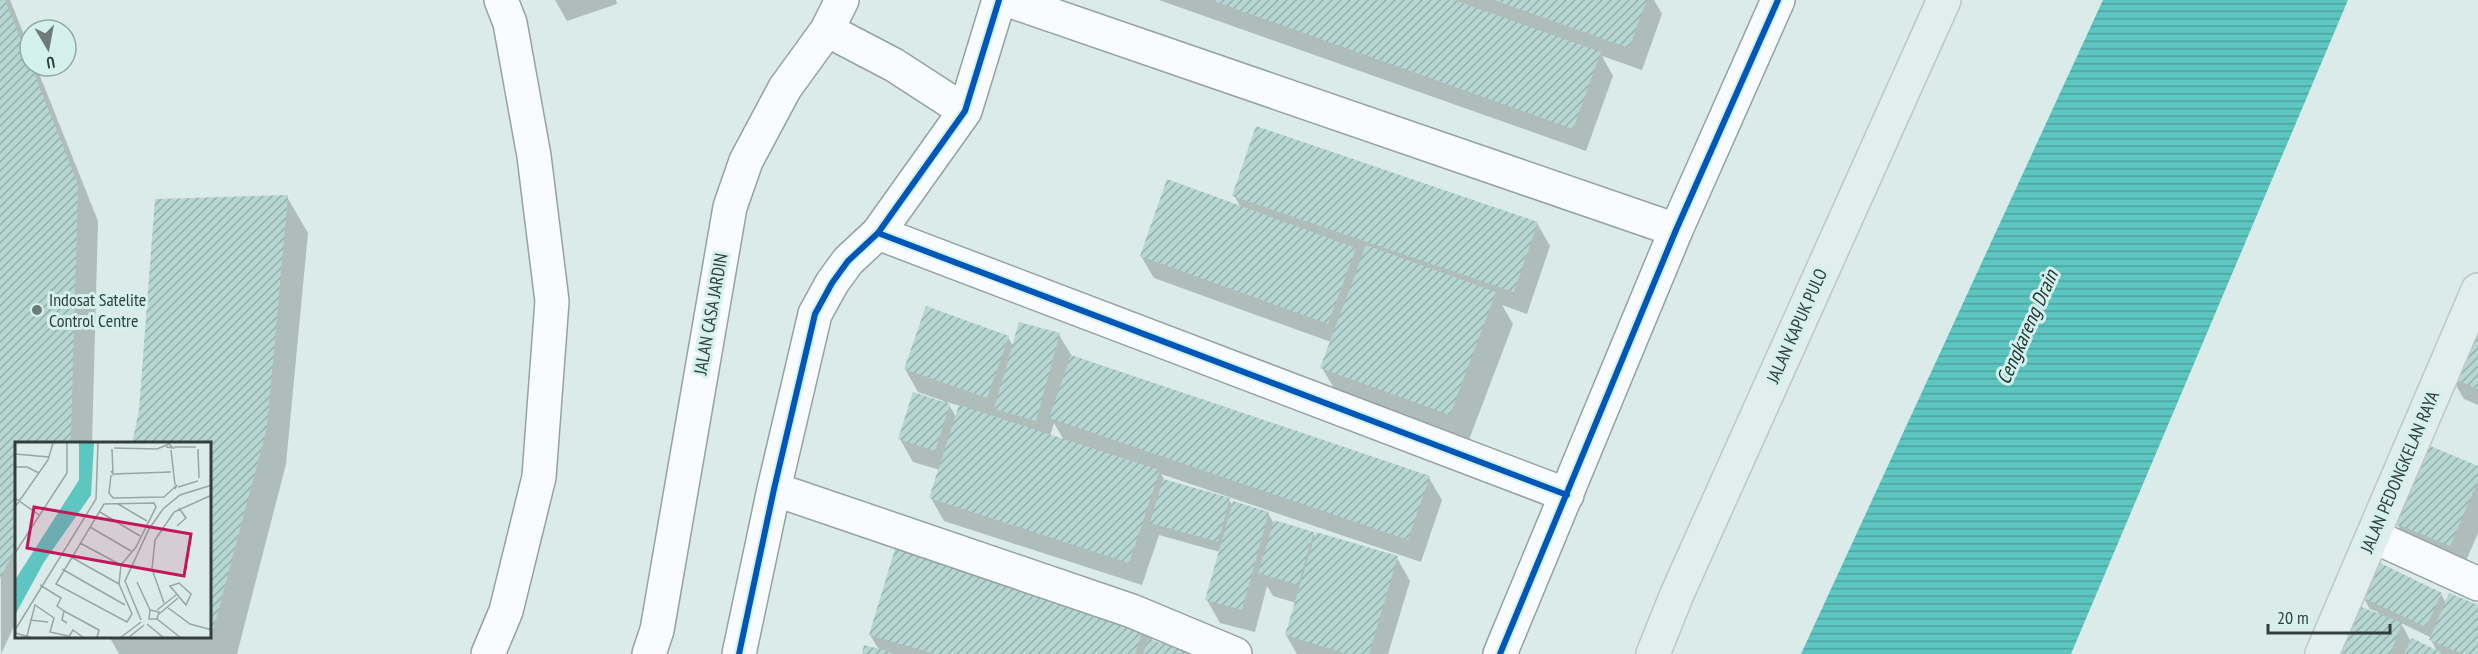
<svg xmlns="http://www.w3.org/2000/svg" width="2478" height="654" viewBox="0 0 2478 654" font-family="'PT Sans Narrow',sans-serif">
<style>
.water{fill:url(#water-rules)}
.shadow{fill:#0003;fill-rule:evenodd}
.building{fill:url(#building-hatch)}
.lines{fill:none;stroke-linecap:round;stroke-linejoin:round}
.minor-casing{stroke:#95a2a1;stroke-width:36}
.major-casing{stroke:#bdc6c5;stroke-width:36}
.minor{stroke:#f9fcfc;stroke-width:33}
.major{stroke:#e0eeed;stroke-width:33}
.cycleway-casing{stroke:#d4f1ee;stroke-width:10}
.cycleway{stroke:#0057b8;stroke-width:6}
.poi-dot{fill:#6d7b79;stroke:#d4f1ee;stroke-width:2}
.labels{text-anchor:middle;stroke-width:6;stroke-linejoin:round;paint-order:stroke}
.poi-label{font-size:18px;fill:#323e3d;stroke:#d4f1ee;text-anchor:start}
.street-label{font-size:18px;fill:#323e3d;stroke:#d4f1ee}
.water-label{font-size:20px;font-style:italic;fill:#1d3432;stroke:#d4f1ee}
.inset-road{fill:none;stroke:#97a6a4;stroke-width:1.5}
.view{fill:#c2185b;fill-opacity:0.15;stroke:#c2185b;stroke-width:3}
.inset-edge{fill:none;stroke:#323e3d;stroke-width:3}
</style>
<defs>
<pattern id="water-rules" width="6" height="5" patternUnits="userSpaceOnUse" patternTransform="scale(1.5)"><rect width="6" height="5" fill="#5dc6c0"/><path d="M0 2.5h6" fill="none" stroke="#4da29d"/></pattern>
<pattern id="building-hatch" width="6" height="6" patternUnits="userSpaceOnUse" patternTransform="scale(1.5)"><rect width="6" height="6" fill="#b6d6d3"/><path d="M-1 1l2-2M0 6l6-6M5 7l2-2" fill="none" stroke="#95afac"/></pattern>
</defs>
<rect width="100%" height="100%" fill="#daebe9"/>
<path class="water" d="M 2103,0 L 2348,0 L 2071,654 L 1801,654 Z"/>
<path class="shadow" d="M 0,0 L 10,0 L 30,50 L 30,66 L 36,66 L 98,221 L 92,444 L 16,444 L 16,622 L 1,654 Z
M 555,0 L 616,0 L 617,4 L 567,21 Z
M 1159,0 L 1654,0 L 1662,14 L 1642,70 L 1602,56 L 1613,76 L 1586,151 Z
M 1234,195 L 1537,223 L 1550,246 L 1527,314 L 1502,305 L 1513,324 L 1467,445 L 1340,398 L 1322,368 L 1331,342 L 1154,278 L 1141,256 L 1241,208 Z
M 287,197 L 308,233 L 286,464 L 237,654 L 119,654 L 110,638 L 210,638 L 210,444 L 133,444 Z
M 1059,335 L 1072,356 L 1429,478 L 1442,500 L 1421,562 L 1161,474 L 1165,481 L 1229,500 L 1233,506 L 1268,513 L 1273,522 L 1313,533 L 1316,538 L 1397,558 L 1410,581 L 1388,654 L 1297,654 L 1286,635 L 1296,603 L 1273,596 L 1267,586 L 1255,632 L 1220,623 L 1207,600 L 1220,552 L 1159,535 L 1142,585 L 944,521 L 931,498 L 940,470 L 913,462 L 900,439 L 944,401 L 918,392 L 905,369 L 1008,337 L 1013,346 ZM 947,402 L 960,406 L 957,418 ZM 1054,423 L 1064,440 L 1050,436 Z
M 2478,336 L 2478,405 L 2464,399 L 2451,377 Z
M 2478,468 L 2478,533 L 2463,568 L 2409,545 L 2396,522 Z
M 2441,594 L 2446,603 L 2478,606 L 2478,654 L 2335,654 L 2377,615 L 2378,612 L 2370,609 L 2363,597 ZM 2401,623 L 2432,638 L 2431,640 L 2438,653 L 2411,642 Z
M 1144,624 L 1154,643 L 1190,654 L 863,654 L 880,651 L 870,635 Z"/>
<path class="building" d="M 0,0 L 5,0 L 78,184 L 71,437 L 67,444 L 16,444 L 16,546 L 0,579 Z
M 1211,0 L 1454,0 L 1601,52 L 1573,129 Z
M 1494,0 L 1647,0 L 1629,48 Z
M 1256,126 L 1538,222 L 1514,292 L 1232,196 Z
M 1167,179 L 1356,248 L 1328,324 L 1140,256 Z
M 288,195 L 267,428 L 210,642 L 210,444 L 132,444 L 139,410 L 155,199 Z
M 1366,245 L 1496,292 L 1450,415 L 1320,368 Z
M 926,306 L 1009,336 L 987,398 L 904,369 Z
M 1019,322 L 1060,333 L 1036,421 L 994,409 Z
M 2469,331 L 2478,335 L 2478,389 L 2449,377 Z
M 1071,355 L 1430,476 L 1408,540 L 1049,418 Z
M 913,392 L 950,404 L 935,451 L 898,439 Z
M 959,405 L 1160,470 L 1129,563 L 929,498 Z
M 2428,445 L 2478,466 L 2478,481 L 2450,546 L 2394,523 Z
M 1163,479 L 1230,498 L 1218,542 L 1150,523 Z
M 1233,501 L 1269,512 L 1242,610 L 1205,600 Z
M 1274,520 L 1314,532 L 1298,585 L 1258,573 Z
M 1316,532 L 1398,556 L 1369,654 L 1347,654 L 1285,635 Z
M 895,549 L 1145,623 L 1135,654 L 935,654 L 869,635 Z
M 2378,562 L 2442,593 L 2426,627 L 2361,597 Z
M 2449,593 L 2478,605 L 2478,654 L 2463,654 L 2429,640 Z
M 2354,604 L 2402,623 L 2390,654 L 2334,654 Z
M 2412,638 L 2444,654 L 2404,654 Z
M 1148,639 L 1194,653 L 1194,654 L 1143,654 Z
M 864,645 L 887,651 L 893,654 L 862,654 Z"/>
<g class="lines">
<g class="minor-casing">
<path id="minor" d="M 1008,0 L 1676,230
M 827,30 L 894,65 L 965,111
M 878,233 L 1567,495
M 774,489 L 1132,611 L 1235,654
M 2373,536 L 2478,584
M 488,654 L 506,611 L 539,477 L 552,301 L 534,156 L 510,23 L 501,0
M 649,654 L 657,630 L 730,207 L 746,161 L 785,88 L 827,30 L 842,0
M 739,654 L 774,489 L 815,314 L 832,283 L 848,261 L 878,233 L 965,111 L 999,0
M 1500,654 L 1676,230 L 1778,0"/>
</g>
<g class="major-casing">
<path id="major" d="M 1653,654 L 1677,594 L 1944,0
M 2322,654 L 2478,290"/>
</g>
<use href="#minor" class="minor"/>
<use href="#major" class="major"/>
<g class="cycleway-casing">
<path id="cycleway" d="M 878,233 L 1567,495
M 739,654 L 774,489 L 815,314 L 832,283 L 848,261 L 878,233 L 965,111 L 999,0
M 1500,654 L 1676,230 L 1778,0"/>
</g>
<use href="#cycleway" class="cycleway"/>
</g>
<circle class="poi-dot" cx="37" cy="310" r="6"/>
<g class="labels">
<g class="poi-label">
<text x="49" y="306">Indosat Satelite<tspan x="49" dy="21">Control Centre</tspan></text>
</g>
<g class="street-label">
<text transform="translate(711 314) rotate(-80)" y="6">JALAN CASA JARDIN</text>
<text transform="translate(1797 326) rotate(-66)" y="6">JALAN KAPUK PULO</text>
<text transform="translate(2400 472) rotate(-67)" y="6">JALAN PEDONGKELAN RAYA</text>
</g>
<g class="water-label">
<text transform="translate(2027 327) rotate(-66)" y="7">Cengkareng Drain</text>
</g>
</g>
<g transform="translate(15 442)">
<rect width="196" height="196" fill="#daebe9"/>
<path d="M 64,1 L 79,1 L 76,53 L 29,120 L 0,173 L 0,138 L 64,38 Z" fill="#5dc6c0"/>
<path class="inset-road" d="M 159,5 L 181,5M 99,6 L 142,7 L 154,2 L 158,6 L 151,5M 183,7 L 184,36M 156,8 L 160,43M 0,12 L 34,15M 0,25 L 12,25 L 24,31M 96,29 L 98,32 L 97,7M 99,32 L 156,30M 96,33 L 94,51 L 98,56 L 149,55 L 162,43 L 160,47M 163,45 L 183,39M 0,56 L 24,73M 139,61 L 141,65 L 121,105 L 106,123 L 104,142 L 117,172 L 112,180 L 41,142 L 89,62 ZM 103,62 L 132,79M 0,65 L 33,18 L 38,1M 85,70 L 125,94M 162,84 L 171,76 L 164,66M 75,85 L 116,109M 65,101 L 106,123M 0,111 L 52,31 L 52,1M 56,115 L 104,142M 47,127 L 110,163M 122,140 L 135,168M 164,141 L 176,152 L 171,163 L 155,144 ZM 25,143 L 46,156 L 42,164 L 49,169 L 47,178 L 52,181M 149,161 L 137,127 L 140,98 L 159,70 L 197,53M 152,165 L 175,182 L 197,188M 142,168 L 161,153M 49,169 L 84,188 L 82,196M 144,172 L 163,156M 142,177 L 144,170 L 135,168 L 134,177 L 142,177 L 166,196M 15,178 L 33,180M 126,178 L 110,139 L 134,87 L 148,67 L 165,53 L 197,43M 132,182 L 149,196M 0,188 L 81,57 L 83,1M 0,191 L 18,196M 12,194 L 20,163 L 39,176 L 35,190 L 53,194M 53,196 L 58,188 L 69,196M 105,196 L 126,180M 113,196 L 129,183"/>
<path class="view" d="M 19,65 L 176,92 L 169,134 L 12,106 Z"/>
<rect width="196" height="196" class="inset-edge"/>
</g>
<g transform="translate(48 48) rotate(170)"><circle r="28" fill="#d4f1ee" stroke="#93a9a7" stroke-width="1.5"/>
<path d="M0-4.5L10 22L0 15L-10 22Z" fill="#6d7b79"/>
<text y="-9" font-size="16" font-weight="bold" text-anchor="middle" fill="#323e3d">U</text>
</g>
<path d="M2268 624v9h122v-9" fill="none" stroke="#323e3d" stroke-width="3"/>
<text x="2277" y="624" font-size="18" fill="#323e3d" stroke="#d4f1ee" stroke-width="4.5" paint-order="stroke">20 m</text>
</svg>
